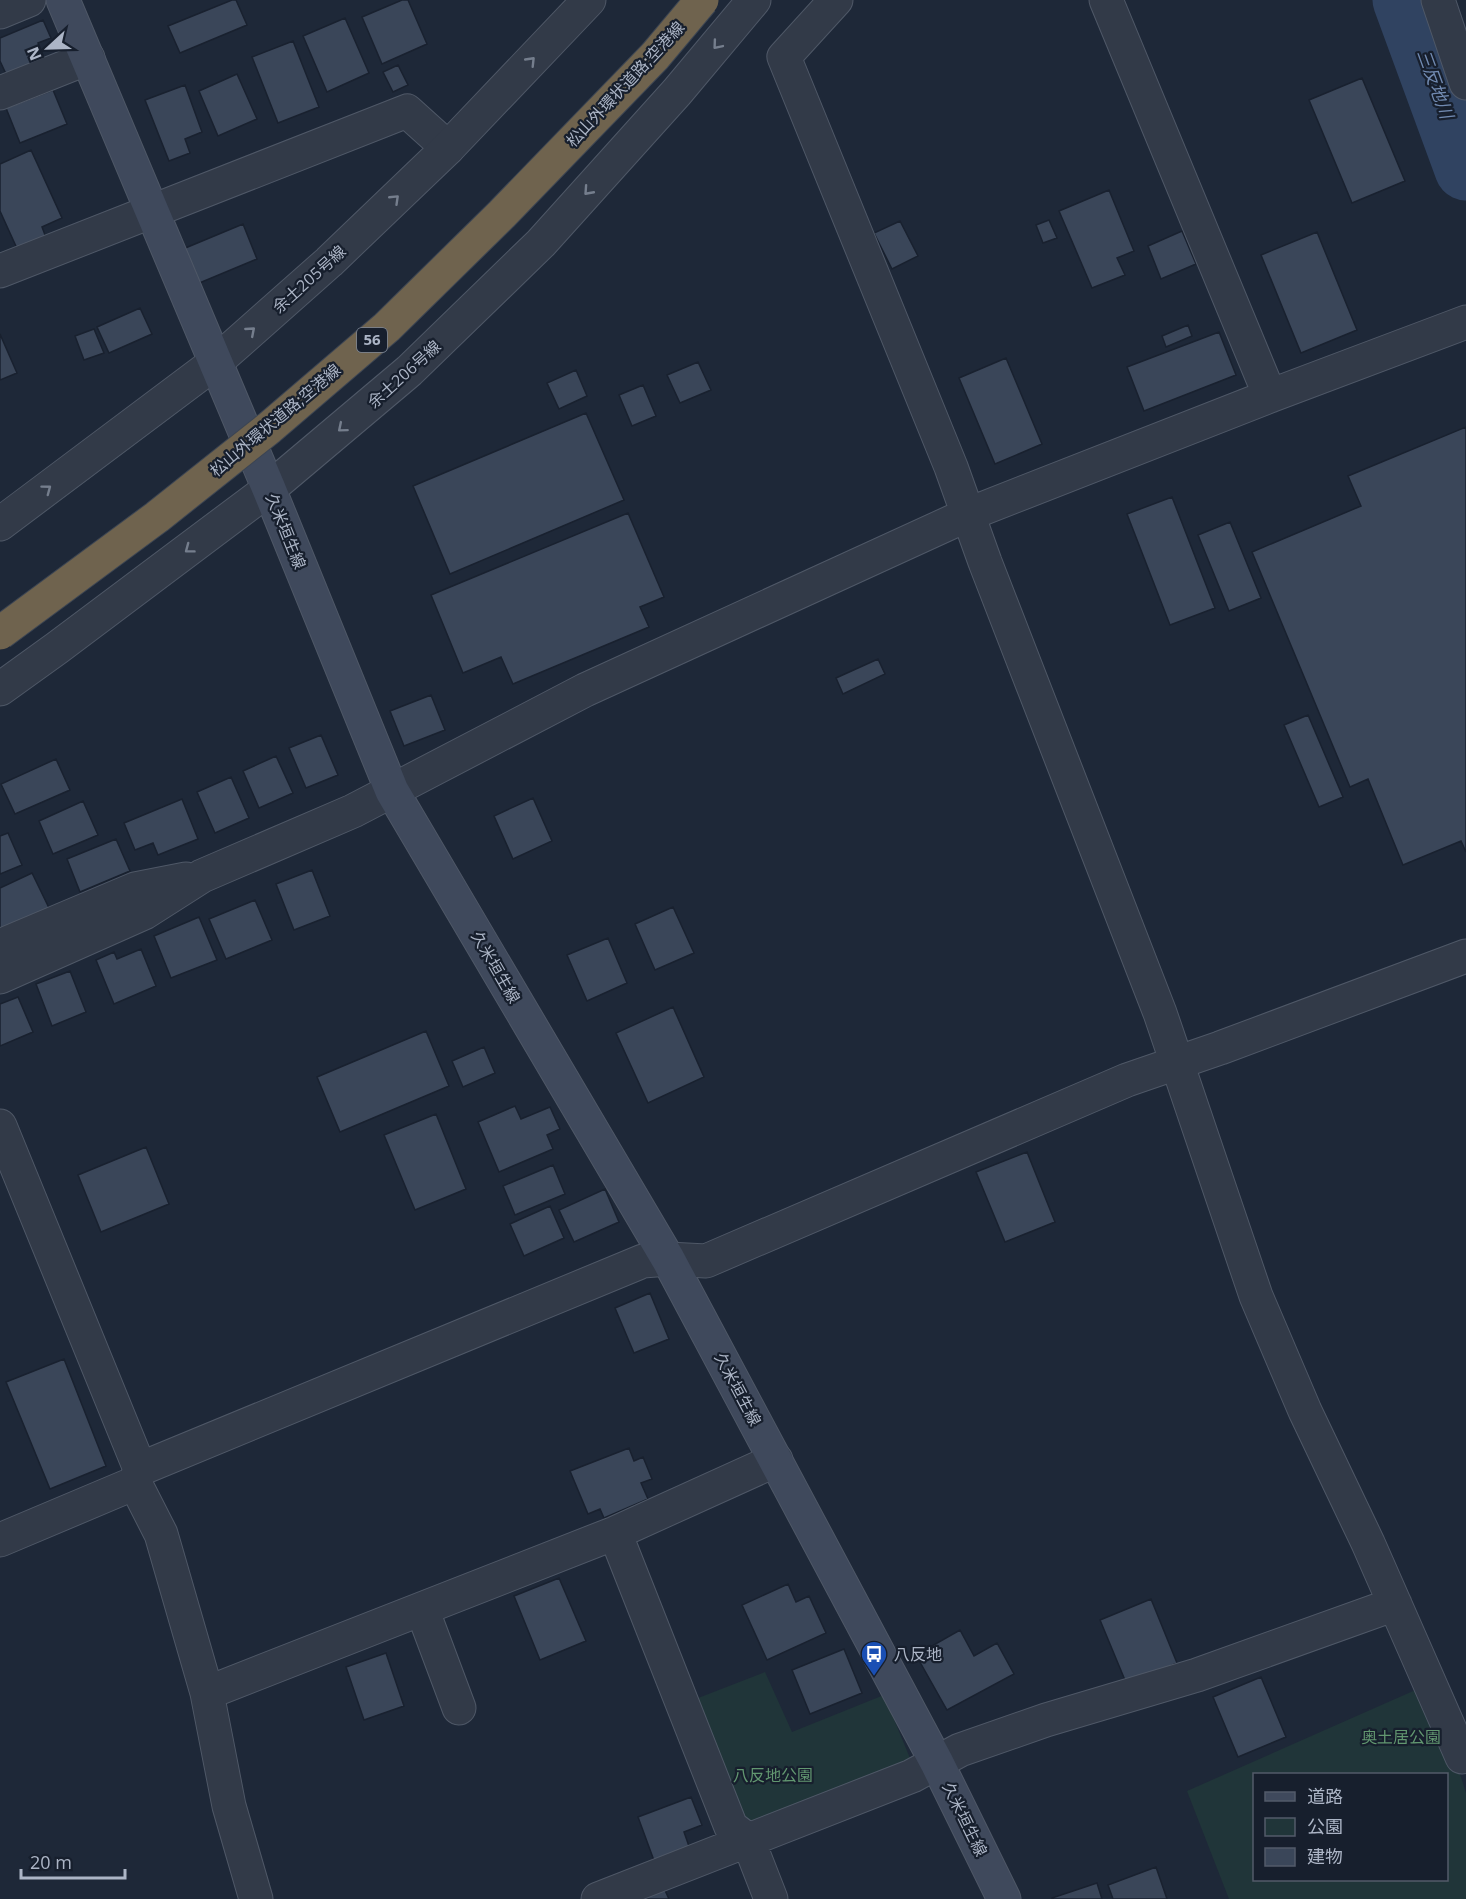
<svg xmlns="http://www.w3.org/2000/svg" width="1466" height="1899" viewBox="0 0 1466 1899" font-family="'Open Sans','Noto Sans JP',sans-serif">
<style>
.green{fill:#203539;fill-rule:evenodd}
.lines{fill:none;stroke-linecap:round;stroke-linejoin:round}
.river{stroke:#304361;stroke-width:63}
.building{fill:#3a4659;stroke:#19212f;stroke-width:1.5}
.minor-casing{stroke:#4f5867;stroke-width:35}
.tertiary-casing{stroke:#4f5867;stroke-width:35}
.secondary-casing{stroke:#4f5867;stroke-width:35}
.minor{stroke:#323a48;stroke-width:33}
.tertiary{stroke:#323a48;stroke-width:33}
.secondary{stroke:#3f495c;stroke-width:33}
.motorway-bridge-casing{stroke:#3c4553;stroke-width:35;stroke-linecap:butt}
.motorway-bridge{stroke:#6f634e;stroke-width:33}
.oneway{stroke:#757e8d}
.labels{text-anchor:middle;stroke-width:4.5;stroke-linejoin:round;paint-order:stroke}
.shield{fill:#171f2d;stroke:#7f8898;stroke-width:1.5}
.shield-label{font-size:15px;font-weight:bold;fill:#acb5c6}
.street-label{font-size:16px;fill:#acb5c6;stroke:#171f2d}
.poi-label{font-size:16px;fill:#acb5c6;stroke:#171f2d;text-anchor:start}
.park-label{font-size:16px;fill:#629770;stroke:#171f2d}
.water-label{font-size:18px;font-style:italic;fill:#718ab1;stroke:#171f2d}
</style>
<rect width="100%" height="100%" fill="#1e2838"/>
<path class="green" d="M 765,1672 L 792,1732 L 884,1695 L 914,1768 L 788,1818 L 741,1823 L 693,1700 Z
M 1420,1688 L 1455,1758 L 1466,1793 L 1466,1899 L 1229,1899 L 1187,1791 ZM 1254,1774 L 1446,1774 L 1446,1880 L 1254,1880 Z"/>
<g class="lines">
<path class="river" d="M 1404,0 L 1466,169"/>
</g>
<path class="building" d="M 232,0 L 236,0 L 247,25 L 180,53 L 168,26 Z
M 402,0 L 408,0 L 427,44 L 382,64 L 362,17 Z
M 345,18 L 369,73 L 327,92 L 303,36 Z
M 43,20 L 51,38 L 38,43 L 45,60 L 7,76 L 0,61 L 0,38 Z
M 293,41 L 319,107 L 278,123 L 252,57 Z
M 398,65 L 408,85 L 393,92 L 383,72 Z
M 237,74 L 257,119 L 218,136 L 199,91 Z
M 1362,78 L 1405,181 L 1352,203 L 1309,100 Z
M 185,85 L 202,132 L 185,139 L 190,153 L 169,161 L 145,100 Z
M 53,90 L 67,124 L 20,143 L 6,108 Z
M 31,150 L 62,218 L 42,227 L 48,243 L 20,255 L 0,211 L 0,164 Z
M 1109,190 L 1134,251 L 1117,258 L 1125,275 L 1092,288 L 1059,211 Z
M 1049,220 L 1057,238 L 1043,243 L 1036,225 Z
M 900,221 L 918,256 L 892,269 L 874,233 Z
M 243,224 L 257,259 L 197,284 L 183,249 Z
M 1182,231 L 1196,264 L 1161,279 L 1148,246 Z
M 1317,232 L 1357,330 L 1301,353 L 1261,255 Z
M 140,308 L 152,334 L 109,353 L 97,327 Z
M 1188,325 L 1192,336 L 1166,347 L 1162,336 Z
M 94,329 L 104,353 L 84,360 L 75,336 Z
M 1219,332 L 1236,375 L 1144,411 L 1127,367 Z
M 0,334 L 17,373 L 0,380 Z
M 1006,358 L 1042,444 L 995,464 L 959,378 Z
M 698,362 L 711,390 L 680,403 L 667,375 Z
M 576,370 L 587,396 L 559,409 L 547,383 Z
M 643,385 L 656,416 L 632,426 L 619,395 Z
M 586,413 L 624,500 L 450,574 L 413,486 Z
M 1466,427 L 1466,852 L 1461,841 L 1403,865 L 1368,779 L 1350,787 L 1252,552 L 1361,506 L 1348,476 Z
M 1172,497 L 1215,608 L 1170,625 L 1127,514 Z
M 628,513 L 664,597 L 640,607 L 649,627 L 513,684 L 501,657 L 463,673 L 431,595 Z
M 1230,522 L 1261,598 L 1229,611 L 1198,535 Z
M 878,659 L 885,674 L 843,694 L 836,678 Z
M 431,695 L 445,730 L 404,746 L 390,711 Z
M 1308,715 L 1343,797 L 1319,807 L 1284,725 Z
M 321,735 L 338,775 L 306,788 L 289,748 Z
M 276,756 L 293,793 L 259,808 L 243,771 Z
M 56,759 L 70,790 L 15,814 L 1,784 Z
M 231,777 L 249,818 L 215,833 L 197,792 Z
M 533,798 L 552,841 L 513,859 L 494,816 Z
M 182,799 L 198,839 L 158,855 L 153,843 L 135,850 L 124,823 Z
M 83,801 L 98,835 L 53,854 L 39,821 Z
M 8,833 L 22,865 L 0,874 L 0,836 Z
M 116,839 L 130,871 L 80,892 L 67,859 Z
M 312,870 L 330,916 L 294,930 L 276,884 Z
M 32,873 L 50,910 L 0,929 L 0,888 Z
M 255,900 L 272,940 L 226,959 L 209,919 Z
M 673,907 L 694,953 L 655,970 L 635,924 Z
M 199,917 L 217,960 L 171,978 L 154,936 Z
M 608,938 L 627,983 L 587,1001 L 567,955 Z
M 141,949 L 156,986 L 114,1004 L 96,960 L 114,952 L 117,959 Z
M 70,971 L 86,1012 L 52,1026 L 36,984 Z
M 18,997 L 33,1032 L 0,1046 L 0,1004 Z
M 673,1007 L 704,1077 L 648,1103 L 616,1033 Z
M 426,1031 L 449,1086 L 340,1132 L 317,1077 Z
M 484,1047 L 495,1073 L 463,1087 L 452,1061 Z
M 515,1106 L 521,1119 L 550,1107 L 560,1129 L 547,1135 L 553,1149 L 499,1172 L 478,1122 Z
M 436,1114 L 466,1189 L 415,1210 L 384,1135 Z
M 146,1147 L 169,1204 L 101,1232 L 78,1175 Z
M 1027,1152 L 1055,1222 L 1005,1242 L 976,1172 Z
M 553,1165 L 565,1194 L 515,1215 L 503,1186 Z
M 605,1189 L 619,1222 L 574,1242 L 559,1210 Z
M 550,1206 L 564,1238 L 524,1256 L 510,1224 Z
M 650,1293 L 669,1339 L 634,1353 L 615,1308 Z
M 64,1359 L 106,1466 L 50,1489 L 6,1382 Z
M 629,1448 L 634,1461 L 643,1457 L 652,1479 L 641,1483 L 648,1499 L 604,1518 L 600,1509 L 588,1514 L 570,1471 Z
M 559,1578 L 586,1641 L 540,1660 L 514,1596 Z
M 788,1584 L 796,1602 L 809,1596 L 826,1633 L 767,1660 L 742,1605 Z
M 1151,1599 L 1177,1663 L 1127,1685 L 1100,1620 Z
M 960,1630 L 974,1656 L 997,1643 L 1014,1674 L 947,1710 L 916,1655 Z
M 844,1649 L 862,1693 L 810,1714 L 792,1670 Z
M 386,1653 L 404,1706 L 364,1720 L 346,1667 Z
M 1261,1677 L 1286,1737 L 1238,1757 L 1213,1697 Z
M 691,1797 L 702,1825 L 684,1832 L 691,1852 L 656,1866 L 638,1817 Z
M 1156,1867 L 1167,1899 L 1113,1899 L 1108,1885 Z
M 1097,1883 L 1102,1899 L 1052,1899 L 1052,1898 Z
M 663,1886 L 669,1899 L 647,1899 L 645,1894 Z"/>
<g class="lines">
<g class="minor-casing">
<path id="minor" d="M 836,0 L 784,57 L 951,467 L 985,562 L 1160,1013 L 1256,1296 L 1305,1411 L 1368,1543 L 1462,1757
M 1106,0 L 1270,396
M 1438,0 L 1466,83
M 0,12 L 29,0
M 0,93 L 88,58
M 0,271 L 407,111 L 448,148
M 0,946 L 135,889 L 186,879
M 0,977 L 144,913 L 202,876 L 353,811 L 585,690 L 969,514 L 1270,396 L 1466,322
M 0,1126 L 140,1469
M 135,1483 L 161,1534 L 207,1693 L 229,1806 L 256,1899
M 615,1533 L 731,1827 L 748,1840 L 771,1899
M 0,1540 L 135,1483 L 140,1469 L 643,1261 L 668,1259 L 706,1261 L 1127,1080 L 1220,1048 L 1466,956
M 422,1609 L 459,1708
M 207,1693 L 615,1533 L 776,1460
M 598,1899 L 912,1776 L 960,1750 L 1046,1720 L 1197,1675 L 1395,1604"/>
</g>
<g class="tertiary-casing">
<path id="tertiary" d="M 0,524 L 216,362 L 329,262 L 448,148 L 589,0
M 0,689 L 57,648 L 269,489 L 409,371 L 541,243 L 677,92 L 754,0"/>
</g>
<g class="secondary-casing">
<path id="secondary" d="M 63,0 L 269,489 L 392,791 L 668,1259 L 937,1763 L 1004,1899"/>
</g>
<use href="#minor" class="minor"/>
<use href="#tertiary" class="tertiary"/>
<use href="#secondary" class="secondary"/>
<g class="motorway-bridge-casing">
<path id="motorway-bridge" d="M 0,633 L 157,517 L 269,428 L 387,327 L 502,214 L 655,56 L 702,0"/>
</g>
<use href="#motorway-bridge" class="motorway-bridge"/>
</g>
<defs><path id="oneway-chevron" d="M-2-3.5L2.5 0L-2 3.5" fill="none" stroke-width="1.6" stroke-linecap="round" stroke-linejoin="round" transform="scale(1.5)"/></defs>
<g class="oneway">
<use href="#oneway-chevron" transform="translate(717 45) rotate(130)"/>
<use href="#oneway-chevron" transform="translate(531 61) rotate(-46)"/>
<use href="#oneway-chevron" transform="translate(588 191) rotate(132)"/>
<use href="#oneway-chevron" transform="translate(395 199) rotate(-44)"/>
<use href="#oneway-chevron" transform="translate(251 331) rotate(-41)"/>
<use href="#oneway-chevron" transform="translate(342 428) rotate(140)"/>
<use href="#oneway-chevron" transform="translate(47 489) rotate(-37)"/>
<use href="#oneway-chevron" transform="translate(189 549) rotate(143)"/>
</g>
<defs>
<g id="bus-pin" transform="scale(1.35)"><path d="M0 17L-7.5 6A9.5 9.5 0 1 1 7.5 6Z" fill="#1a4fb4" stroke="#171f2d"/><path d="M-5-6H5V4H4V6H2V4H-2V6H-4V4H-5ZM-3.5-4V0h7V-4ZM-3.5 1.2v1.5H-2V1.2ZM2 1.2v1.5H3.5V1.2Z" fill="#fff"/></g>
</defs>
<g fill-rule="evenodd">
<use href="#bus-pin" x="874" y="1654"/>
</g>
<g class="labels">
<rect class="shield" x="357" y="328" width="30" height="24" rx="4.5"/>
<g class="shield-label">
<text x="372" y="345">56</text>
</g>
<g class="street-label">
<text transform="translate(625 84) rotate(-47)" y="6">松山外環状道路;空港線</text>
<text transform="translate(309 279) rotate(-42)" y="6">余土205号線</text>
<text transform="translate(404 374) rotate(-42)" y="6">余土206号線</text>
<text transform="translate(275 420) rotate(-40)" y="6">松山外環状道路;空港線</text>
<text transform="translate(286 531) rotate(68)" y="6">久米垣生線</text>
<text transform="translate(496 967) rotate(60)" y="6">久米垣生線</text>
<text transform="translate(738 1389) rotate(62)" y="6">久米垣生線</text>
<text transform="translate(965 1819) rotate(64)" y="6">久米垣生線</text>
</g>
<g class="poi-label">
<text x="894" y="1660">八反地</text>
</g>
<g class="park-label">
<text x="1401" y="1743">奥土居公園</text>
<text x="773" y="1781">八反地公園</text>
</g>
<g class="water-label">
<text transform="translate(1435 84) rotate(70)" y="6">三反地川</text>
</g>
</g>
<rect x="1253" y="1773" width="195" height="108" fill="#171f2d" stroke="#535b6a" stroke-width="1.5"/>
<rect x="1265" y="1792" width="30" height="9" fill="#3f495c" stroke="#535b6a" stroke-width="1.5"/>
<text x="1307" y="1803" font-size="18" fill="#acb5c6">道路</text>
<rect x="1265" y="1818" width="30" height="18" fill="#203539" stroke="#535b6a" stroke-width="1.5"/>
<text x="1307" y="1833" font-size="18" fill="#acb5c6">公園</text>
<rect x="1265" y="1848" width="30" height="18" fill="#3a4659" stroke="#535b6a" stroke-width="1.5"/>
<text x="1307" y="1863" font-size="18" fill="#acb5c6">建物</text>
<g transform="translate(48 48) rotate(248)" stroke="#171f2d" stroke-width="4.5" paint-order="stroke">
<path d="M0-4.5L10 22L0 15L-10 22Z" fill="#acb5c6"/>
<text y="-9" font-size="16" font-weight="bold" text-anchor="middle" fill="#acb5c6">N</text>
</g>
<path d="M21 1869v9h104v-9" fill="none" stroke="#acb5c6" stroke-width="3"/>
<text x="30" y="1869" font-size="18" fill="#acb5c6" stroke="#171f2d" stroke-width="4.5" paint-order="stroke">20 m</text>
</svg>
